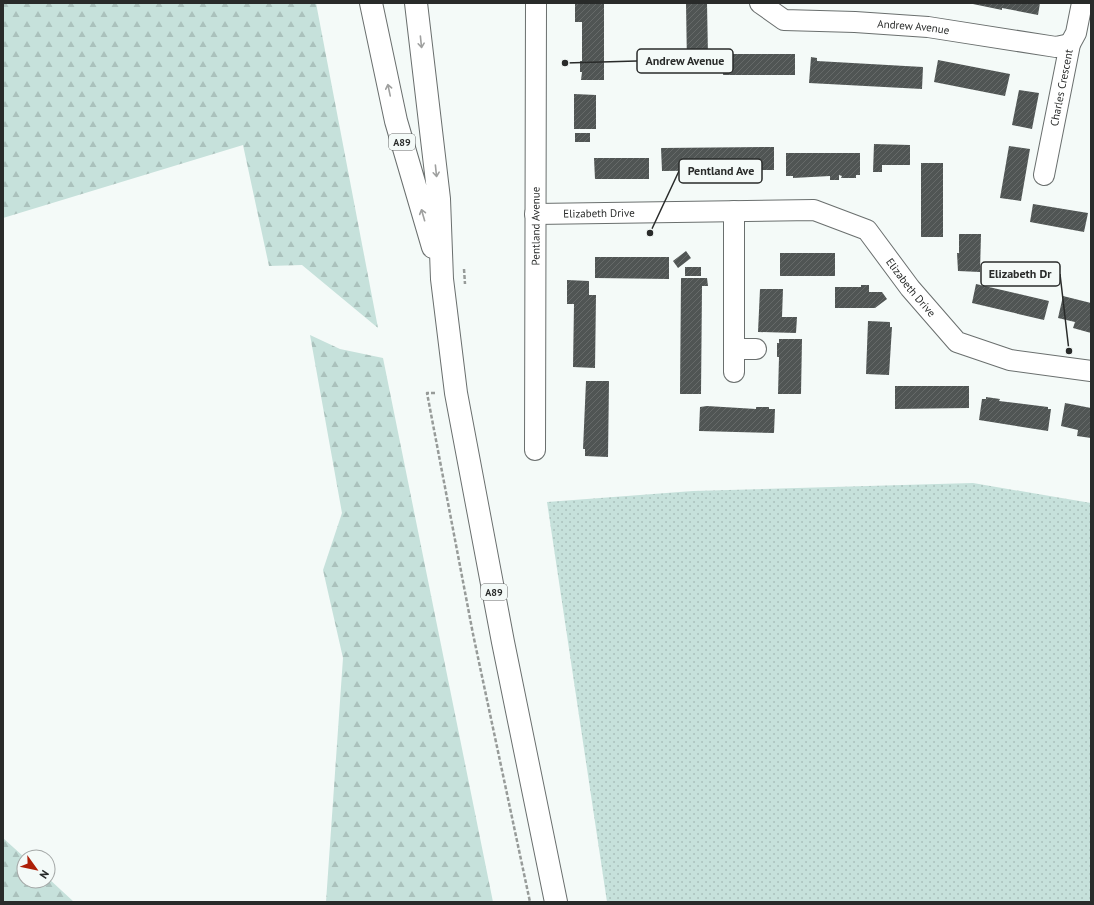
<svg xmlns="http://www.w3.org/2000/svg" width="1094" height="905" viewBox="0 0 1094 905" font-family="'PT Sans',sans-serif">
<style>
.grass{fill:url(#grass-dots)}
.forest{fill:url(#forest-firs)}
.building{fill:url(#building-hatch)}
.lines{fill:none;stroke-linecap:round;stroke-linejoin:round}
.street-casing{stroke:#6a6f6e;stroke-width:22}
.primary-casing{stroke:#6a6f6e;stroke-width:24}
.path{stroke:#979b99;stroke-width:2.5;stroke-dasharray:4 2;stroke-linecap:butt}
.street{stroke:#fff;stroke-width:20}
.primary{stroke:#fff;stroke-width:22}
.oneway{stroke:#9fa09f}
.labels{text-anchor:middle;stroke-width:4;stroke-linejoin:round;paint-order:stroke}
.shield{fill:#f4faf8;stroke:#666968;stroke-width:1}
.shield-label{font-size:10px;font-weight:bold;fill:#292b2a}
.street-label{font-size:11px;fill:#292b2a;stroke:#f4faf8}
.leader{fill:none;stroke:#292b2a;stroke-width:1.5}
.callout-dot{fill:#292b2a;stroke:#f4faf8;stroke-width:1.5}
.callout{fill:#f4faf8;stroke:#292b2a;stroke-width:1.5}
.callout-label{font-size:12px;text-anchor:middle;font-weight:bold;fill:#292b2a}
</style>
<defs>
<pattern id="grass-dots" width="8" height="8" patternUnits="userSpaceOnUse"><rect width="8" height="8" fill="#c6e1db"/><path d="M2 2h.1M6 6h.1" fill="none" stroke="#aac1bc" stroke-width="1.8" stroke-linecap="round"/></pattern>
<pattern id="forest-firs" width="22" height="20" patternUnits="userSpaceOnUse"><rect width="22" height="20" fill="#c6e1db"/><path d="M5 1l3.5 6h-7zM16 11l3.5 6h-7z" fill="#aac1bc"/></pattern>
<pattern id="building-hatch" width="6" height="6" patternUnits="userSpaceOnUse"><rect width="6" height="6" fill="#505554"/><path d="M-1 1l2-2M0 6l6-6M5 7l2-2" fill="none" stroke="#666a69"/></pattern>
</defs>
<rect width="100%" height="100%" fill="#f4faf8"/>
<path class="grass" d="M 973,483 L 1091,503 L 1091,902 L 607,902 L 547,502 L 693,491 Z"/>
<path class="forest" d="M 3,3 L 316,3 L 378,328 L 302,265 L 269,266 L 243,145 L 3,218 Z
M 310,335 L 340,349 L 383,358 L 493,902 L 326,902 L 343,658 L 323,570 L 342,513 Z
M 3,838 L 24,857 L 24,881 L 48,881 L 48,878 L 74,902 L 3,902 Z"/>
<path class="building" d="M 575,3 L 604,3 L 604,80 L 581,80 L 582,72 L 580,72 L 580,61 L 582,61 L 582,22 L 575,22 Z
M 686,3 L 707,3 L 708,56 L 700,56 L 700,65 L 687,65 Z
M 968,3 L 1040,3 L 1038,15 L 1002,8 L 1002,10 Z
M 723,54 L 795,54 L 795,75 L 723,75 Z
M 811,57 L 817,58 L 817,61 L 923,67 L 922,89 L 809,83 Z
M 938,60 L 1010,74 L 1005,96 L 934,82 Z
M 1019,90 L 1039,93 L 1032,129 L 1012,125 Z
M 574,94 L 596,95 L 596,129 L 574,129 Z
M 575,133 L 590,133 L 590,142 L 575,142 Z
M 874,144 L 910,145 L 910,165 L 882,165 L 882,172 L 873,172 Z
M 1009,146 L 1030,149 L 1021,201 L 1000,198 Z
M 774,147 L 774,170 L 662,171 L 661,148 Z
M 786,153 L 860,153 L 860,175 L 856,175 L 856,178 L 841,178 L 842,176 L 839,175 L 839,180 L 830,180 L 830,176 L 793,178 L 793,176 L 786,176 Z
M 594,158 L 649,158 L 649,179 L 595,179 Z
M 921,163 L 943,163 L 943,237 L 921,237 Z
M 1033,204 L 1088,213 L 1084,232 L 1030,222 Z
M 959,234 L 981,234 L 980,272 L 958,271 L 957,253 L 959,253 Z
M 686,251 L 691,258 L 678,268 L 673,261 Z
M 780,253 L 835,253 L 835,276 L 780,276 Z
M 595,257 L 669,257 L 669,279 L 595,278 Z
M 685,267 L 701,267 L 701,276 L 685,276 Z
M 681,278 L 707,278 L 708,286 L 702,286 L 701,394 L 680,394 Z
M 567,280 L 589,281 L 589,295 L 596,295 L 595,368 L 573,367 L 574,304 L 567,304 Z
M 976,284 L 1049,301 L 1044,320 L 972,303 Z
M 861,285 L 869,285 L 869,292 L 882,292 L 887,299 L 875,308 L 835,308 L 835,287 L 861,287 Z
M 760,289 L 783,289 L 782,317 L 797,317 L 796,333 L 758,332 Z
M 1063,296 L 1091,303 L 1091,333 L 1073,328 L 1075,322 L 1058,318 Z
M 868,321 L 890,322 L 890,327 L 892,327 L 889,375 L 866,374 Z
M 779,339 L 802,339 L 801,394 L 778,394 L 779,357 L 777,357 L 777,343 L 779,343 Z
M 586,381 L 609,381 L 608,457 L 585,456 L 585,449 L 583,449 Z
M 895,386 L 969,386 L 969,408 L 895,409 Z
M 986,397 L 1000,399 L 999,401 L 1048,407 L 1048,409 L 1051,409 L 1048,431 L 979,420 L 982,399 L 986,399 Z
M 1065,403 L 1091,408 L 1091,438 L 1077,436 L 1078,430 L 1061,426 Z
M 707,406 L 756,409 L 756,407 L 769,407 L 769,409 L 775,409 L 774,433 L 699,431 L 700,407 Z"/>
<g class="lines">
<g class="street-casing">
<g id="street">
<path id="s1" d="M 760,3 L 784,20 L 855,22 L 928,27 L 1056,47 L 1070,44"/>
<path id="s2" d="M 1044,175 L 1070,44 L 1076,33 L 1082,3"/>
<path d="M 734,211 L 734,372"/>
<path id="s3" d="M 535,214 L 814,210 L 867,230 L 910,288 L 957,342 L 1010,360 L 1091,371"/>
<path d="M 734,349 L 756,349"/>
<path id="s4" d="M 535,450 L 536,3"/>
</g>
</g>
<g class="primary-casing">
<path id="primary" d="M 371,3 L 396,121 L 433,247
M 416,3 L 439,199 L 442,279 L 456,393 L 503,642 L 556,902"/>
</g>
<path class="path" d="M 464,269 L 465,284
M 435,393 L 427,393 L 473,634 L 530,902"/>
<use href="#street" class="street"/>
<use href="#primary" class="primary"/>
</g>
<defs><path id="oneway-shaft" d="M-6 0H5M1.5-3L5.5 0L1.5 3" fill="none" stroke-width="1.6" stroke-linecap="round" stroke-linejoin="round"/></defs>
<g class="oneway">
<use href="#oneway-shaft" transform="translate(421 42) rotate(84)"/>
<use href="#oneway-shaft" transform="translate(389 90) rotate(-102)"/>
<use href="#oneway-shaft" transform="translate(436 171) rotate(84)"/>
<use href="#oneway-shaft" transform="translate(423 215) rotate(-106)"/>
</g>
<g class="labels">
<g class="shield">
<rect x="389" y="134" width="26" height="16" rx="3"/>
<rect x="481" y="584" width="26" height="16" rx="3"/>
</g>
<g class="shield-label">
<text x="402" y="146">A89</text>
<text x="494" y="596">A89</text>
</g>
<g class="street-label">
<text dy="4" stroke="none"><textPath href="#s1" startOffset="159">Andrew Avenue</textPath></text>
<text dy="4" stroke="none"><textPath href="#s2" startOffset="89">Charles Crescent</textPath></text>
<text dy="4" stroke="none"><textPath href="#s3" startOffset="64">Elizabeth Drive</textPath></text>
<text dy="4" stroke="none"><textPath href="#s4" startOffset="224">Pentland Avenue</textPath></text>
<text dy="4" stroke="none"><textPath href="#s3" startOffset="408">Elizabeth Drive</textPath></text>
</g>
</g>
<path class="leader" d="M565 63L637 61M650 233L679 171M1069 351L1060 274"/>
<g class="callout-dot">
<circle cx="565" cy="63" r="4"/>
<circle cx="650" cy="233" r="4"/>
<circle cx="1069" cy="351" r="4"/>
</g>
<g class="callout">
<rect x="637" y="49" width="96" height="24" rx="4"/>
<rect x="679" y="159" width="83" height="24" rx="4"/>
<rect x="981" y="262" width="79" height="24" rx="4"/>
</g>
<g class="callout-label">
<text x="685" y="65">Andrew Avenue</text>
<text x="721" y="175">Pentland Ave</text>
<text x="1020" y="278">Elizabeth Dr</text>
</g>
<rect width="1094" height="905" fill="none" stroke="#292b2a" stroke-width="8"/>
<g transform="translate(36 869) rotate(123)"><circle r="19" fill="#f4faf8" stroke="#a3a7a6"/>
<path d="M0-3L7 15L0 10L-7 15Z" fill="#ae1f08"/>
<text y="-6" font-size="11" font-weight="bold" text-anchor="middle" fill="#292b2a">N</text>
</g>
</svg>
